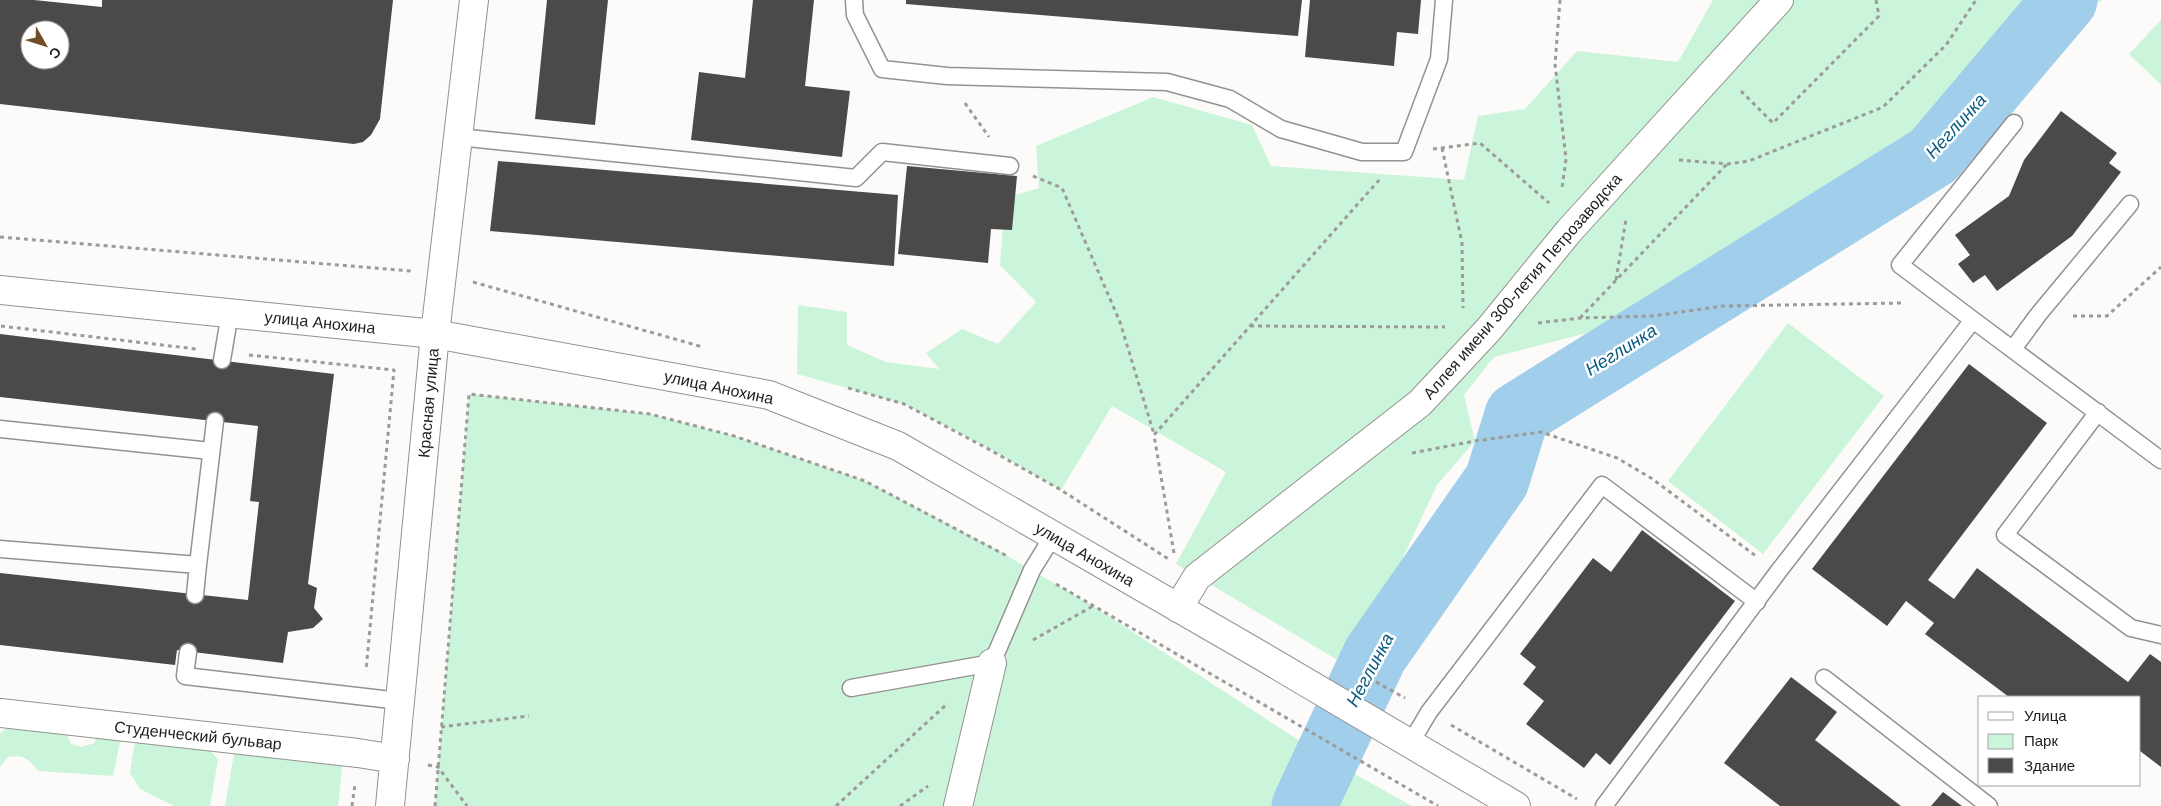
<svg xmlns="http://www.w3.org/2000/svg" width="2161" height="806" viewBox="0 0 2161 806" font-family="Arial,sans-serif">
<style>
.green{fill:#cbf5da}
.water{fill:#a1ceeb;stroke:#7a99ad}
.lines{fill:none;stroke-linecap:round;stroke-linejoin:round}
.river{stroke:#a1ceeb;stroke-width:65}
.building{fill:#4c4a48;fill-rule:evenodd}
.lane-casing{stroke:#949290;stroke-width:19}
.street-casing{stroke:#949290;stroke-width:30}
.secondary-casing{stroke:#949290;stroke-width:30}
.path{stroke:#9c9b9a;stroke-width:3;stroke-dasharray:4 4;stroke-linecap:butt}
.lane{stroke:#fff;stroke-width:16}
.street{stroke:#fff;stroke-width:28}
.secondary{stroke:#fff;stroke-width:28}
.labels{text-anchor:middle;stroke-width:5;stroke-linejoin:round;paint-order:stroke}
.street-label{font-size:16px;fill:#1e1e1d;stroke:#fff}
.water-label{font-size:18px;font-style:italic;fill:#0a5b80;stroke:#fff}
</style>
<rect width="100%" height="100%" fill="#fdfbf9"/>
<path class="green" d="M 1713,0 L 2102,0 L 2044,41 L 1987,110 L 1926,169 L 1835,237 L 1780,224 L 1653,316 L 1494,357 L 1464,395 L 1475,441 L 1437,485 L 1351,668 L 1176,564 L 1226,472 L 1112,406 L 1061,490 L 992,450 L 904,404 L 797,374 L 798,305 L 847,312 L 847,345 L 886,362 L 939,369 L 926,353 L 962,329 L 998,344 L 1036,302 L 1000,265 L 1005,198 L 1039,188 L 1036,146 L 1153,97 L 1252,125 L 1271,166 L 1464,180 L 1478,116 L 1525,109 L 1577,51 L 1678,62 Z
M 2161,20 L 2161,85 L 2129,54 Z
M 1788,323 L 1884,396 L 1763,554 L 1668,481 Z
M 469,394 L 650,414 L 734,436 L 865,481 L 994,548 L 1093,606 L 1326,758 L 1412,806 L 435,806 Z
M 16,722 L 63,727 L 71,744 L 82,747 L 94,743 L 98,733 L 116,732 L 120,742 L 113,776 L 38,771 C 29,759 23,754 8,757 L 0,767 L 0,733 Z
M 143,735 L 205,743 L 218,760 L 210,806 L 174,806 L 140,789 L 130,773 L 134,746 Z
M 235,748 L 343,759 L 338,806 L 225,806 Z"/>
<path class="water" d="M 1306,745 L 1341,767 L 1321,806 L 1274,806 L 1287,791 Z"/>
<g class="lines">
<path class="river" d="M 1304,806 L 1375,655 L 1497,480 L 1517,415 L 1933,156 L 2065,0"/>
</g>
<path class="building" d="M 0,0 L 34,0 L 102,7 L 102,0 L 393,0 L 380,119 L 371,135 L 363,142 L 354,144 L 0,104 ZM 30,30 L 60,30 L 60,60 L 30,60 Z
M 547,0 L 608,0 L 595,125 L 535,119 Z
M 753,0 L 814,0 L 805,86 L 850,91 L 842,157 L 691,140 L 699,72 L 745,78 Z
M 906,0 L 1302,0 L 1298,36 L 906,4 Z
M 1310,0 L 1421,0 L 1418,34 L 1397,32 L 1394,66 L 1305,57 Z
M 2061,111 L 2117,153 L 2109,163 L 2121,172 L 2072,236 L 1997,291 L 1985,275 L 1973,283 L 1958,264 L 1970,255 L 1955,235 L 2009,196 L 2024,160 Z
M 498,161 L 898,195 L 894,266 L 490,231 Z
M 907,166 L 1017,176 L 1012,230 L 991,229 L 988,263 L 898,254 Z
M 0,334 L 334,374 L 308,584 L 317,588 L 314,608 L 323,619 L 313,628 L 288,632 L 283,663 L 177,650 L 175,665 L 0,645 L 0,573 L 248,600 L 259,502 L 250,501 L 258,426 L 0,397 Z
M 1969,364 L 2047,423 L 1928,580 L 1954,599 L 1977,568 L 2128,682 L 2150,654 L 2161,662 L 2161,767 L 2140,751 L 2140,697 L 2009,697 L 1925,634 L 1934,623 L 1906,601 L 1887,626 L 1812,569 Z
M 1642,530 L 1735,601 L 1610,765 L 1596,753 L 1584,768 L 1526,724 L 1544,701 L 1523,684 L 1536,667 L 1520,654 L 1593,558 L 1611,572 Z
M 1791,677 L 1837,712 L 1815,740 L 1901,806 L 1780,806 L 1724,763 Z
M 1943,792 L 1962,806 L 1931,806 Z"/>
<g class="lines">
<g class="lane-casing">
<path id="lane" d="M 854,0 L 855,15 L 882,69 L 947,76 L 1167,82 L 1230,99 L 1281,129 L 1362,152 L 1404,152 L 1439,59 L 1444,0
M 458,137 L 856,178 L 882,152 L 1010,166
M 1973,320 L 1900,265 L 2014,123
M 2013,349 L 2038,315 L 2130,204
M 222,360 L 230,313
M 2098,412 L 2005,535 L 2131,628 L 2161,635
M 0,429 L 211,451
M 0,549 L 198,565 L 215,421
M 195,595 L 198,565
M 188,652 L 185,676 L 400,701
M 1824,678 L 1989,806
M 851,688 L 992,663 L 1032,570 L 1053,536
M 1410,744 L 1429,712 L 1602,485 L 1757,602
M 1604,806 L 1778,572 L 1973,320 L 2161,460"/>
</g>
<g class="street-casing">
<path id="street" d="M 1178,608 L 1197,577 L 1420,403 L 1489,329 L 1569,231 L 1779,0
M 0,713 L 358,753 L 395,759
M 390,806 L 435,334 L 474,0
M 958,806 L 992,663"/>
</g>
<g class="secondary-casing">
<path id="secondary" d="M 0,290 L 435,334 L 769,395 L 898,446 L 1260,655 L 1516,806"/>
</g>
<path class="path" d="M 1560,0 L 1555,64 L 1566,159 L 1562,188
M 1741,91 L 1773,123 L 1879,16 L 1876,0
M 965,103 L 989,137
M 1442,148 L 1462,243 L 1463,308
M 1433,149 L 1480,143 L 1549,203
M 1679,160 L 1728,164 L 1749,161 L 1883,107 L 1946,45 L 1976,0
M 1033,176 L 1062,188 L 1120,322 L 1154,434
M 0,237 L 411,271
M 1616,280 L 1626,219
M 473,282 L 703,347
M 2073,316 L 2107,316 L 2161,267
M 1580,318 L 1727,164
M 1538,323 L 1580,318 L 1653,316 L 1723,306 L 1903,303
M 1,326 L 196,349
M 1250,326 L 1445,327
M 249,355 L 394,370 L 366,671
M 848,388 L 904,404 L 992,451 L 1061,490 L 1170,560
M 1412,453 L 1475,441 L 1541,432 L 1617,458 L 1651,478 L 1756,556
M 1174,553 L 1154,435 L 1380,179
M 1056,584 L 1438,806
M 1033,640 L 1093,606
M 1369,678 L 1405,698
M 1451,725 L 1577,799
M 441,727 L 529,716
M 428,765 L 438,767 L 467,806
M 352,806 L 355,784
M 435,806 L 469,394 L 650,414 L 734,436 L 865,481 L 1009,557
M 836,806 L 948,703
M 900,806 L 928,786"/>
<use href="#lane" class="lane"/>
<use href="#street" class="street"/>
<use href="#secondary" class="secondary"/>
</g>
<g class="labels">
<g class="street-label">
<text transform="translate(1522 286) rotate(-49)" y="6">Аллея имени 300-летия Петрозаводска</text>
<text transform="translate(320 322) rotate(6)" y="6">улица Анохина</text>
<text transform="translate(719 387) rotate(12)" y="6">улица Анохина</text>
<text transform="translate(428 403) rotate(-85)" y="6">Красная улица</text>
<text transform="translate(1085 554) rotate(30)" y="6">улица Анохина</text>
<text transform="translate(198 735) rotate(6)" y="6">Студенческий бульвар</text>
</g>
<g class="water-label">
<text transform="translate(1956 126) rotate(-48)" y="6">Неглинка</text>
<text transform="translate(1621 350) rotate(-32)" y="6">Неглинка</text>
<text transform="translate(1370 670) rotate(-62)" y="6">Неглинка</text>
</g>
</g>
<rect x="1978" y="696" width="162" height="90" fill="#ffffff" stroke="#a5a5a5"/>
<rect x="1988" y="712" width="25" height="8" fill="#ffffff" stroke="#a5a5a5"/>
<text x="2024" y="721" font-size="15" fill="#1e1e1d">Улица</text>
<rect x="1988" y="734" width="25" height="15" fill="#cbf5da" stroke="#a5a5a5"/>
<text x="2024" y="746" font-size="15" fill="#1e1e1d">Парк</text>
<rect x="1988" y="758" width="25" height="15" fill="#4c4a48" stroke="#a5a5a5"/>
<text x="2024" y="771" font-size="15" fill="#1e1e1d">Здание</text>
<g transform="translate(45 45) rotate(129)"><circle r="24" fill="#ffffff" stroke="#a5a5a5"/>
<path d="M0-4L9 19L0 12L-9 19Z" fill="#724e28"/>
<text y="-8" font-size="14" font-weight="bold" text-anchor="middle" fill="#1e1e1d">С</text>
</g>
</svg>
